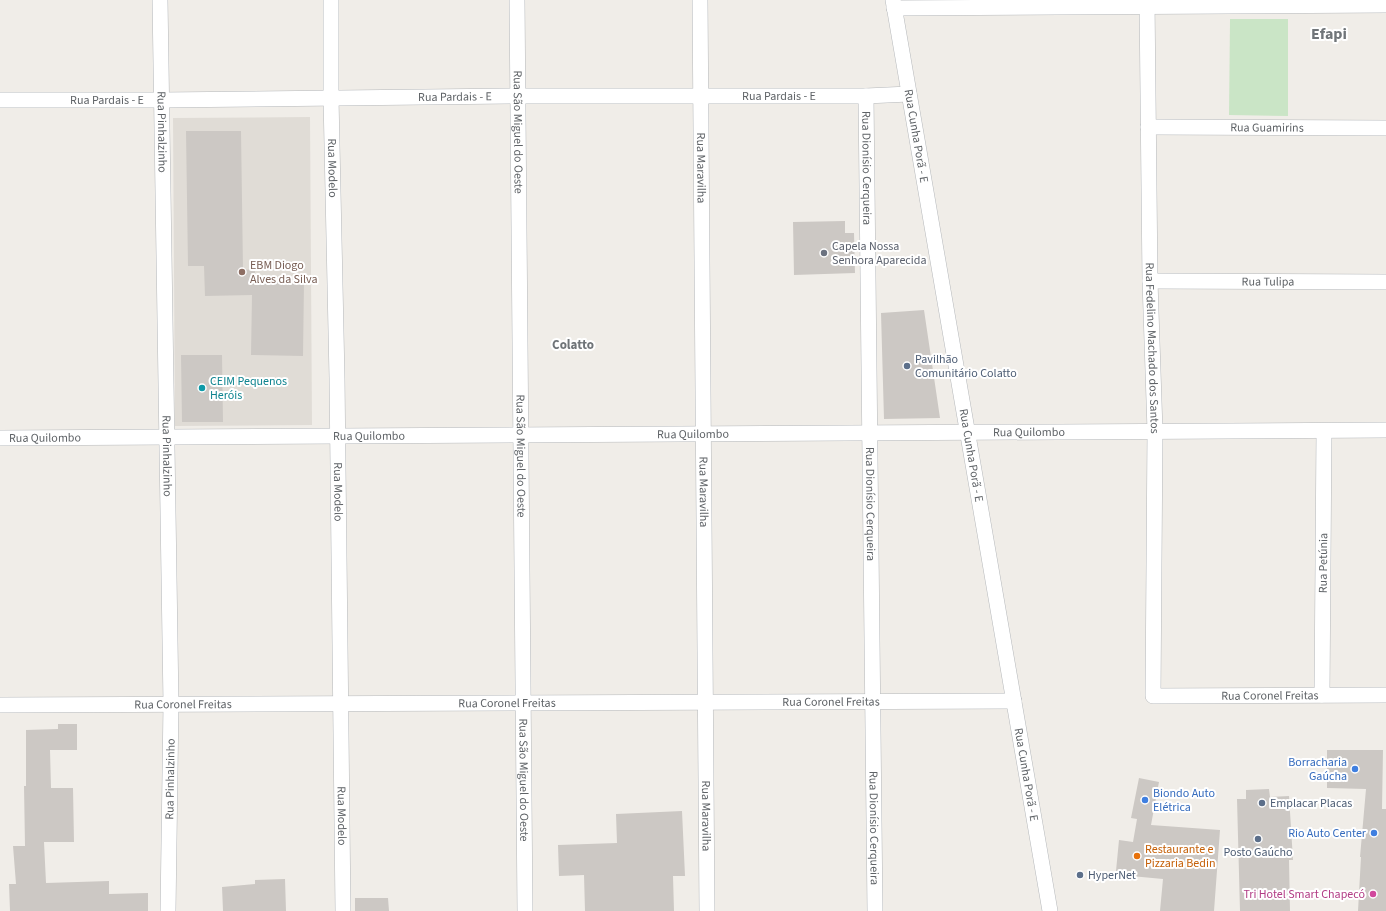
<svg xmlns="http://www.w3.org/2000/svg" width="1386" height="911" viewBox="0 0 1386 911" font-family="'Source Sans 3',sans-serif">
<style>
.education{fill:#e0dcd6}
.green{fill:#cae5c6}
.building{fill:#ccc8c4}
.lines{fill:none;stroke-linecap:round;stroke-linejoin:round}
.minor-casing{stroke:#b5b8bb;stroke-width:16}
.minor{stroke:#fff;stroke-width:15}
.worship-dot{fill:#6b7280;stroke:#fff;stroke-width:1.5}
.education-dot{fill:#8d6e63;stroke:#fff;stroke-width:1.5}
.service-dot{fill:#5c6f8a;stroke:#fff;stroke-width:1.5}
.culture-dot{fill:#0f9aa8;stroke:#fff;stroke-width:1.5}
.shop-dot{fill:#3f7fe0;stroke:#fff;stroke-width:1.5}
.food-dot{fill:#e8710a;stroke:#fff;stroke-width:1.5}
.hotel-dot{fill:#d1479c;stroke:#fff;stroke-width:1.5}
.labels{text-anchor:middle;stroke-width:4;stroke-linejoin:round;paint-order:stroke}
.street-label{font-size:12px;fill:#5f6367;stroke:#fff}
.worship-label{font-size:12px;fill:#5b616d;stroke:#fff;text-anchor:start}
.education-label{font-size:12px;fill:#785e54;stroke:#fff;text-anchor:start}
.service-label{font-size:12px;fill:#4e5e75;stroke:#fff;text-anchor:start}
.culture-label{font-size:12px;fill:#0d838f;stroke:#fff;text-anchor:start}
.shop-label{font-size:12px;fill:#366cbe;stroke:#fff;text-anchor:end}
.food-label{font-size:12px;fill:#c56008;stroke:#fff;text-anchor:start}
.hotel-label{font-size:12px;fill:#b23c85;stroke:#fff;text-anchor:end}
.neighbourhood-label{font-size:13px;font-weight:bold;fill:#707579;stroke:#fff}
.district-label{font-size:16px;font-weight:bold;fill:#707579;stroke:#fff}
</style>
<rect width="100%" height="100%" fill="#f0ede8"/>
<path class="education" d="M 310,117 L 312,425 L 175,426 L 173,118 Z"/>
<path class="green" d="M 1230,19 L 1288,19 L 1288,116 L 1229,115 Z"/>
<path class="building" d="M 186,131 L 241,131 L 243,270 L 255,269 L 255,281 L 304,282 L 303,356 L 251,355 L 252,295 L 205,296 L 204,266 L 188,266 Z
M 845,221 L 845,233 L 854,233 L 855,273 L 794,275 L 793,222 Z
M 924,310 L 940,418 L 884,419 L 881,313 Z
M 181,355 L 222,355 L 223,422 L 182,422 Z
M 58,724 L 77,724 L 77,750 L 50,750 L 51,788 L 73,788 L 74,842 L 44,842 L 46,883 L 109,881 L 109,894 L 148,893 L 148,911 L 10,911 L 9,884 L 16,884 L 13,846 L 25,846 L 24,786 L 26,786 L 26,730 L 58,729 Z
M 1327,750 L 1383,750 L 1382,809 L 1386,809 L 1386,911 L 1358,911 L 1361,857 L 1360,857 L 1366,789 L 1327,788 Z
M 1139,778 L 1159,782 L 1151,825 L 1220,830 L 1214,911 L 1160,911 L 1163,879 L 1131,876 L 1131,872 L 1116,871 L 1119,840 L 1133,842 L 1137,819 L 1131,818 Z
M 1269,789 L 1270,797 L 1289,796 L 1293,860 L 1289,860 L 1290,911 L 1240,911 L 1237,799 L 1246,799 L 1246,790 Z
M 682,811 L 685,876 L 673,876 L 674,911 L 585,911 L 584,875 L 559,876 L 558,845 L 617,843 L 616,814 Z
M 285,879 L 286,911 L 223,911 L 222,887 L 255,884 L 255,880 Z
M 355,898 L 388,898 L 389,911 L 355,911 Z"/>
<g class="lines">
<g class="minor-casing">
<g id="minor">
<path id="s1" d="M 160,0 L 171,704 L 168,911"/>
<path id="s2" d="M 331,0 L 331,98 L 337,378 L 343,911"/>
<path id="s3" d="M 517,0 L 525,911"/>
<path id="s4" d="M 700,0 L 707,911"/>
<path id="s5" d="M 893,0 L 1050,911"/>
<path id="s6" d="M 1147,0 L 1150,281 L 1155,431 L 1153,696 L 1386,695"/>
<path d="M 894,8 L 1386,5"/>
<path id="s7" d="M 866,96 L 875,911"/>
<path id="s8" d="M 0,100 L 162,100 L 517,96 L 866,96 L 909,94"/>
<path id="s9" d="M 1148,127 L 1386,128"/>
<path id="s10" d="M 1150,281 L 1386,282"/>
<path id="s11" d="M 0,438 L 1386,430"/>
<path id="s12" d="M 1322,695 L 1324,431"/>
<path id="s13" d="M 0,705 L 1014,701"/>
</g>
</g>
<use href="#minor" class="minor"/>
</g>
<circle class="worship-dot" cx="824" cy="253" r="4"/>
<circle class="education-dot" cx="242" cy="272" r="4"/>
<g class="service-dot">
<circle cx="907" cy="366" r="4"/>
<circle cx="1262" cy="803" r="4"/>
<circle cx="1258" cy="839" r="4"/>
<circle cx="1080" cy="875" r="4"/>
</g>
<circle class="culture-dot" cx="202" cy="388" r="4"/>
<g class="shop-dot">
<circle cx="1355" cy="769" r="4"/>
<circle cx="1145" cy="800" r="4"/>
<circle cx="1374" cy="833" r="4"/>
</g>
<circle class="food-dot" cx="1137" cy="856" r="4"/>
<circle class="hotel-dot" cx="1373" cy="894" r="4"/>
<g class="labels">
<g class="street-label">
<text dy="4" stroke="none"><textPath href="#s8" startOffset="779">Rua Pardais - E</textPath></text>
<text dy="4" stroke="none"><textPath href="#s8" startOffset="455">Rua Pardais - E</textPath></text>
<text dy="4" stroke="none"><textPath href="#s8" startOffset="107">Rua Pardais - E</textPath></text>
<text dy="4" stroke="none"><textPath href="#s9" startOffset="119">Rua Guamirins</textPath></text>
<text dy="4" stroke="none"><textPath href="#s1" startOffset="132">Rua Pinhalzinho</textPath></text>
<text dy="4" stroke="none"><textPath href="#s3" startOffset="132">Rua São Miguel do Oeste</textPath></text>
<text dy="4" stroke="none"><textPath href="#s5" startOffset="138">Rua Cunha Porã - E</textPath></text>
<text dy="4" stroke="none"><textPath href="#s2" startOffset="168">Rua Modelo</textPath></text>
<text dy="4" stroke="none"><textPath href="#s4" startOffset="168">Rua Maravilha</textPath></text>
<text dy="4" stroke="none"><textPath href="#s7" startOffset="72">Rua Dionísio Cerqueira</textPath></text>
<text dy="4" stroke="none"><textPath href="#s10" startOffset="118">Rua Tulipa</textPath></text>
<text dy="4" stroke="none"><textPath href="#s6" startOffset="348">Rua Fedelino Machado dos Santos</textPath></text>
<text dy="4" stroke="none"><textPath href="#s11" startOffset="1029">Rua Quilombo</textPath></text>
<text dy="4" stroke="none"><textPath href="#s11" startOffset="693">Rua Quilombo</textPath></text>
<text dy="4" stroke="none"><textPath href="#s11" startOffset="369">Rua Quilombo</textPath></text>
<text dy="4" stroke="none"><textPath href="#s11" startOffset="45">Rua Quilombo</textPath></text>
<text dy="4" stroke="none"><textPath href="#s1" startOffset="456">Rua Pinhalzinho</textPath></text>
<text dy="4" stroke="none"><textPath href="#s3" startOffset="456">Rua São Miguel do Oeste</textPath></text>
<text dy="4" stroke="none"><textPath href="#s5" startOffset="462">Rua Cunha Porã - E</textPath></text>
<text dy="4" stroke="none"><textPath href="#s2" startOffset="492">Rua Modelo</textPath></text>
<text dy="4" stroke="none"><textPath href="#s4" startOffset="492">Rua Maravilha</textPath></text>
<text dy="4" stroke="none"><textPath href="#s7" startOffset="408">Rua Dionísio Cerqueira</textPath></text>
<text dy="4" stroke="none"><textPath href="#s12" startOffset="132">Rua Petúnia</textPath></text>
<text dy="4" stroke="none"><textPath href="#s6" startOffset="813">Rua Coronel Freitas</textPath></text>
<text dy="4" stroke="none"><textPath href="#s13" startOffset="831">Rua Coronel Freitas</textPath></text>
<text dy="4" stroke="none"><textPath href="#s13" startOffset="507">Rua Coronel Freitas</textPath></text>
<text dy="4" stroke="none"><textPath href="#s13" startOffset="183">Rua Coronel Freitas</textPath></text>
<text dy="4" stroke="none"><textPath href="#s5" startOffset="786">Rua Cunha Porã - E</textPath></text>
<text transform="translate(170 779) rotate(-89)" y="4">Rua Pinhalzinho</text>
<text dy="4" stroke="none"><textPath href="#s3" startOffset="780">Rua São Miguel do Oeste</textPath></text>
<text dy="4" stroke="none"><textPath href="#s2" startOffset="816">Rua Modelo</textPath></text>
<text dy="4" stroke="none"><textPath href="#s4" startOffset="816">Rua Maravilha</textPath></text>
<text dy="4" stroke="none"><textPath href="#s7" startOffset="732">Rua Dionísio Cerqueira</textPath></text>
</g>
<g class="worship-label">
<text x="832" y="250">Capela Nossa<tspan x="832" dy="14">Senhora Aparecida</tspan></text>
</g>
<g class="education-label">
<text x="250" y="269">EBM Diogo<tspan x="250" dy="14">Alves da Silva</tspan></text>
</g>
<g class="service-label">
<text x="915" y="363">Pavilhão<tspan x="915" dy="14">Comunitário Colatto</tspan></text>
<text x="1270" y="807">Emplacar Placas</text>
<text x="1258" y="856" text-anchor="middle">Posto Gaúcho</text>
<text x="1088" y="879">HyperNet</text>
</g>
<g class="culture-label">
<text x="210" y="385">CEIM Pequenos<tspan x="210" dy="14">Heróis</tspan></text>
</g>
<g class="shop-label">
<text x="1347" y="766">Borracharia<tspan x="1347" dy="14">Gaúcha</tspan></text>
<text x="1153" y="797" text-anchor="start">Biondo Auto<tspan x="1153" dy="14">Elétrica</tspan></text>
<text x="1366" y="837">Rio Auto Center</text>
</g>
<g class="food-label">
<text x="1145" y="853">Restaurante e<tspan x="1145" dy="14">Pizzaria Bedin</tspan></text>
</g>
<g class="hotel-label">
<text x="1365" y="898">Tri Hotel Smart Chapecó</text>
</g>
<g class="neighbourhood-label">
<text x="573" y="349">Colatto</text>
</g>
<g class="district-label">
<text x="1329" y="39">Efapi</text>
</g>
</g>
</svg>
